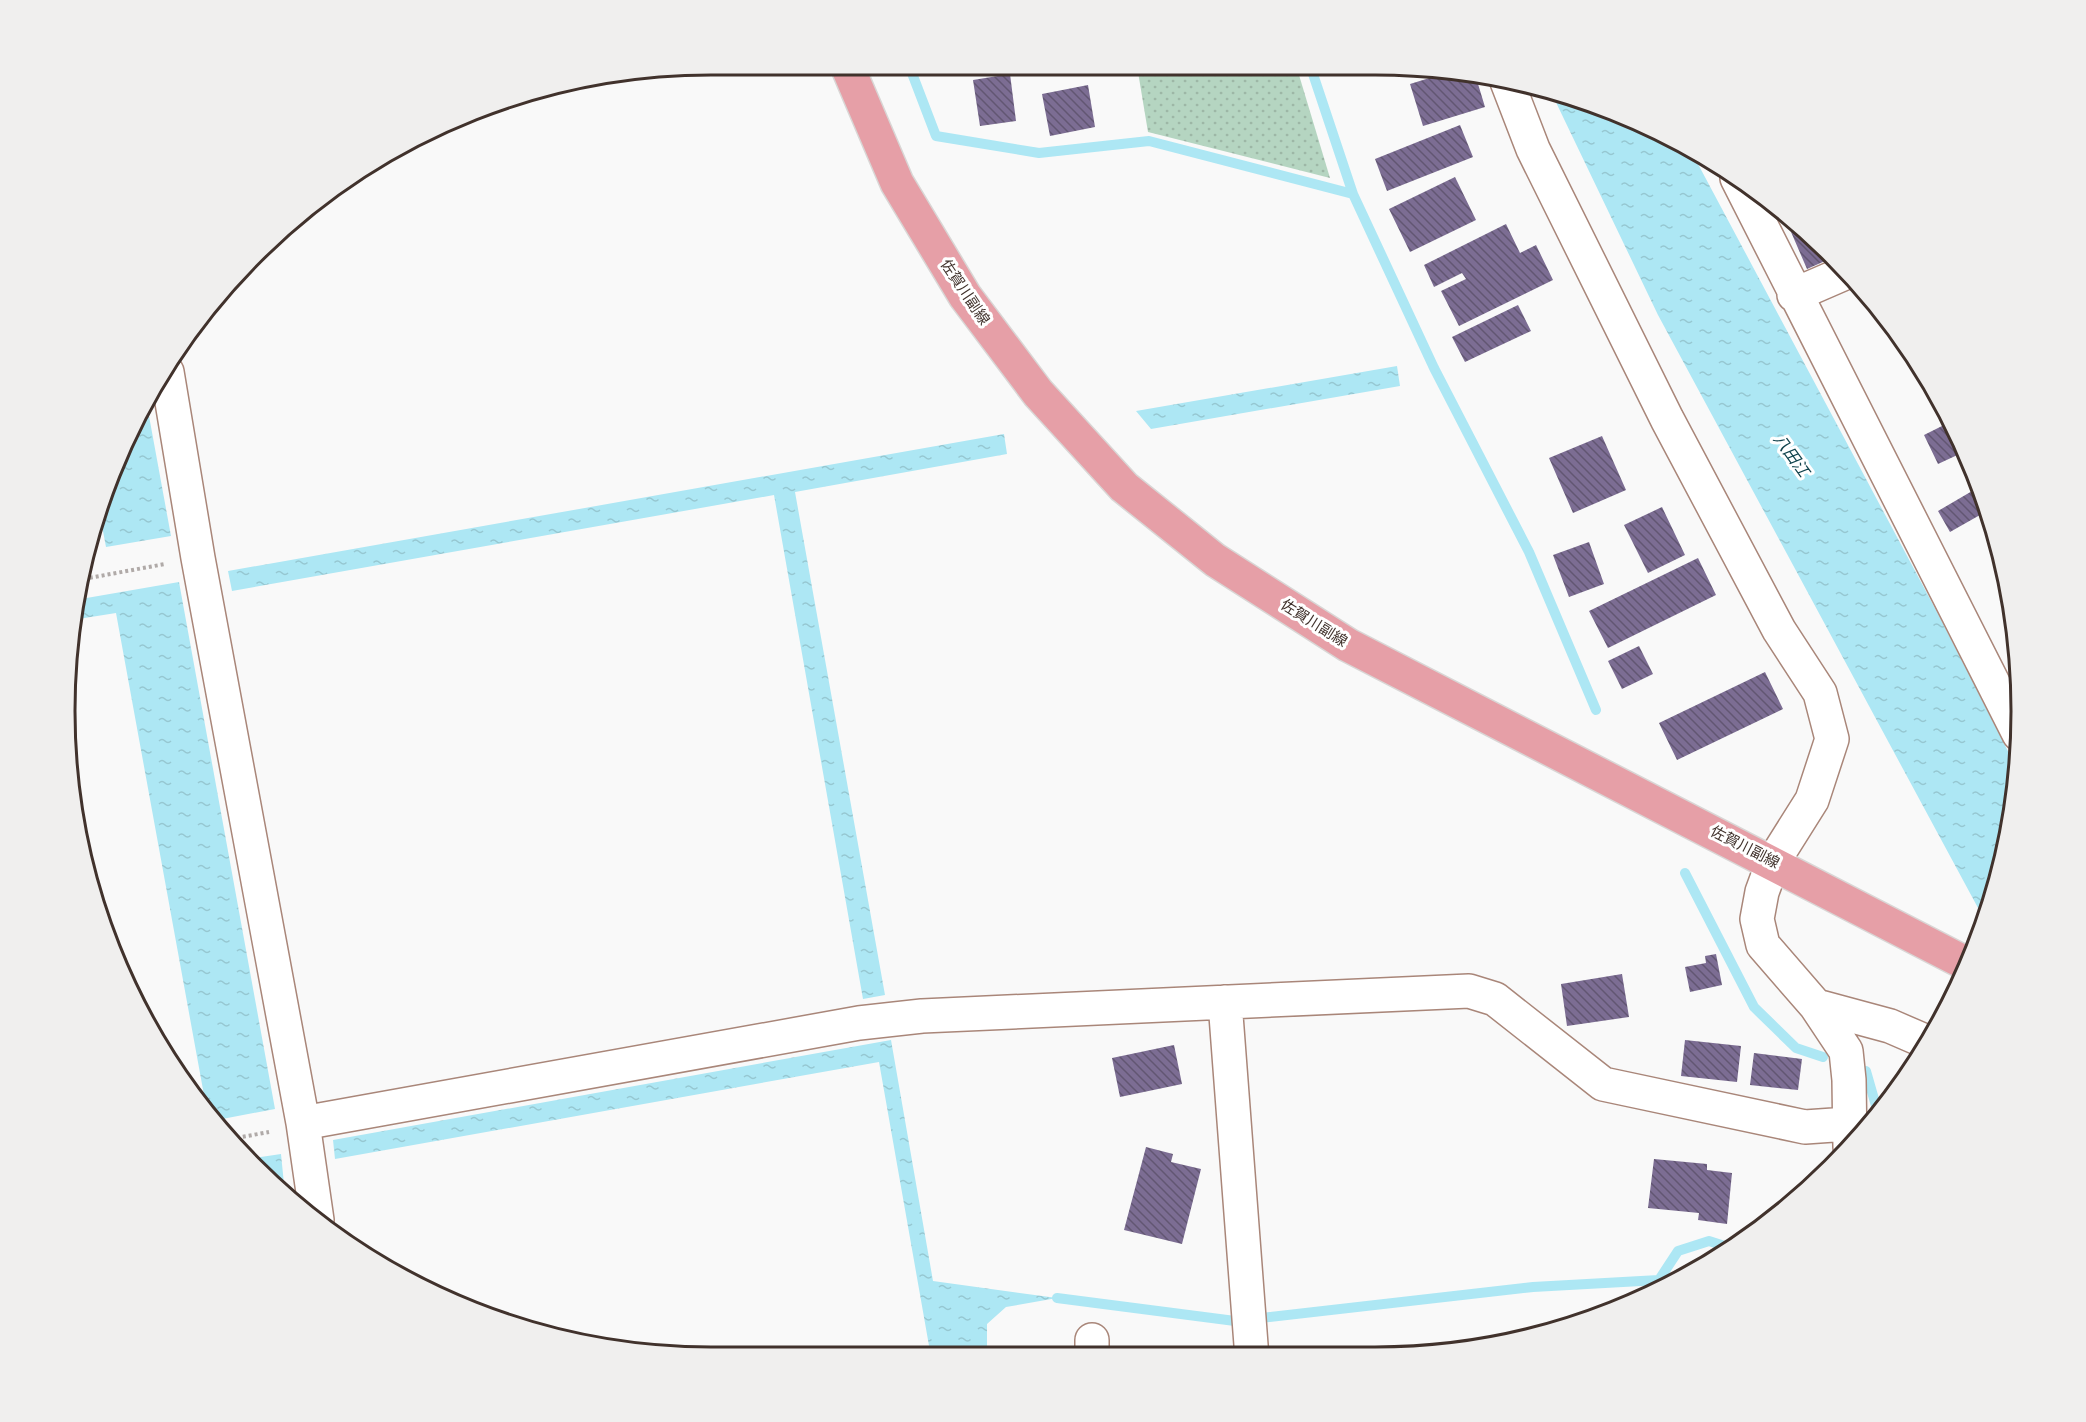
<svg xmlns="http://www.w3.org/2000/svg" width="2086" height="1422" viewBox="0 0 2086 1422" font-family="Inter,'Noto Sans JP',sans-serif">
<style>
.garden{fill:url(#garden-dots)}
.water{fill:url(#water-ripples)}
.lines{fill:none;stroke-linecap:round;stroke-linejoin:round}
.stream{stroke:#ade7f4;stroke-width:10}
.building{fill:url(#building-back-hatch)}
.minor-casing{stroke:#a98679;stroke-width:36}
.major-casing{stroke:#d9d6d5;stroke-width:36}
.path{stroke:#b0aaa8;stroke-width:4;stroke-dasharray:3 3;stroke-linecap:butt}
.minor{stroke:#fff;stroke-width:33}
.major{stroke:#e69fa7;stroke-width:33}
.labels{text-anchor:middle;stroke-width:6;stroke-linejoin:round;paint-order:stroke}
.street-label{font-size:15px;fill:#41322c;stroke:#fff}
.water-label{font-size:16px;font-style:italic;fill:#10434d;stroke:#fff}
.rim{fill:none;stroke:#41322c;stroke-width:3}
</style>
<defs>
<pattern id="garden-dots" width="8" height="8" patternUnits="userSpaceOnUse" patternTransform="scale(1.5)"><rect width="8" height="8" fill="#b5d5c1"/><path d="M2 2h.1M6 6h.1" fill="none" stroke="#9db7a6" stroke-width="1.8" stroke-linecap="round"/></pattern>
<pattern id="water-ripples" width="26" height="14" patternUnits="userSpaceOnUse" patternTransform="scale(1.5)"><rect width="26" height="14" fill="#ade7f4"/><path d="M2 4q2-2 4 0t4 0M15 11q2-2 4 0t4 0" fill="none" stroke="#96c7d1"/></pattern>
<pattern id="building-back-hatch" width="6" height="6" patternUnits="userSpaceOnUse" patternTransform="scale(1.5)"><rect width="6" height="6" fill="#7c6d93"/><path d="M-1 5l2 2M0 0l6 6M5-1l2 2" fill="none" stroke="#625672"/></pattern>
</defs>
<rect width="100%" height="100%" fill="#f9f9f9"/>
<path class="garden" d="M 1296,65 L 1330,178 L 1148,132 L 1137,66 Z"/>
<path class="water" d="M 1552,94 L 1661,131 L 1690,149 L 1937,612 L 2016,767 L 2009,837 L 1984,919 L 1658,315 Z
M 1397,366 L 1400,386 L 1151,429 L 1136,411 Z
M 147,405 L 171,536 L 106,547 L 99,510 L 114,464 Z
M 1004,434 L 1007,454 L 795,492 L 885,995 L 863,999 L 774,495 L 232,591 L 228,571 Z
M 179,582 L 275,1109 L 217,1120 L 206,1106 L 116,613 L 72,620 L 75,600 Z
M 891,1040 L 933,1281 L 1057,1298 L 1006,1307 L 987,1324 L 987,1357 L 931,1357 L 879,1062 L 335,1159 L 333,1140 Z
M 281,1154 L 285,1194 L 247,1159 Z"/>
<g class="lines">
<path class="stream" d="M 1310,65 L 1353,194 L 1434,368 L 1529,552 L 1596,710
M 910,68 L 936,136 L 1039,153 L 1149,141 L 1353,194
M 1685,873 L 1754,1007 L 1796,1048 L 1823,1057
M 1866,1071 L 1878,1113
M 1656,1290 L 1659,1280 L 1678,1251 L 1709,1241 L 1734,1249
M 1057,1298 L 1235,1321 L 1533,1287 L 1659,1280"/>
</g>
<path class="building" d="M 1449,72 L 1475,74 L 1485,107 L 1423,126 L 1410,84 Z
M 1010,74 L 1016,121 L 980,126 L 973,80 Z
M 1088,85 L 1095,127 L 1050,136 L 1042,94 Z
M 1460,125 L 1473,157 L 1387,191 L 1375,159 Z
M 1455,177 L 1476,220 L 1410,252 L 1389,209 Z
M 1789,216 L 1832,254 L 1834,257 L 1807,269 L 1785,218 Z
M 1506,224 L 1520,253 L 1536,245 L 1553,280 L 1459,326 L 1441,291 L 1466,279 L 1462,273 L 1434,287 L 1424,265 Z
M 1518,305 L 1531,331 L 1465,362 L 1452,337 Z
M 1888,323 L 1889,323 L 1902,339 L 1896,342 Z
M 1950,422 L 1966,451 L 1938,464 L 1924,435 Z
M 1602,436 L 1626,490 L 1573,513 L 1549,458 Z
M 1979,487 L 1987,511 L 1950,532 L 1938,511 Z
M 1662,507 L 1685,555 L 1648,573 L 1624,525 Z
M 1589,542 L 1604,584 L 1569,597 L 1553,555 Z
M 1698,558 L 1716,595 L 1608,648 L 1589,611 Z
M 1639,646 L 1653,674 L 1622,689 L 1608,661 Z
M 1765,672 L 1783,709 L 1677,760 L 1659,723 Z
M 1716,954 L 1722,985 L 1690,992 L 1685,967 L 1706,963 L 1705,956 Z
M 1622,974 L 1629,1017 L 1567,1026 L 1561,984 Z
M 1685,1040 L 1741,1046 L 1737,1082 L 1681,1076 Z
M 1174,1045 L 1182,1084 L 1120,1097 L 1112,1058 Z
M 1754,1053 L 1802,1059 L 1798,1090 L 1750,1085 Z
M 1146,1147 L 1173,1154 L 1171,1162 L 1201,1169 L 1182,1244 L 1124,1230 Z
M 1654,1159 L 1707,1164 L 1707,1170 L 1732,1173 L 1727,1224 L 1698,1220 L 1699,1213 L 1648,1208 Z"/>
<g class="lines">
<g class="minor-casing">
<path id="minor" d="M 1506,79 L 1533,149 L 1667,419 L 1779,630 L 1820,693 L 1832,739 L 1812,800 L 1773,862 L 1762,892 L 1757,919 L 1763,945 L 1816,1006 L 1846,1051 L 1849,1080 L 1850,1147
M 1737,178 L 2019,734
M 1794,295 L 1847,272
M 167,372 L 198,558 L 303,1123 L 317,1220
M 1225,1002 L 1252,1358
M 1816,1006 L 1890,1026 L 1927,1042
M 303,1123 L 859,1023 L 922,1016 L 1469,991 L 1495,999 L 1603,1084 L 1805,1127 L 1848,1124
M 1092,1358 L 1092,1340"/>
</g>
<g class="major-casing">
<path id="major" d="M 848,68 L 897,183 L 965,296 L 1038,393 L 1124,487 L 1215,560 L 1348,645 L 1969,965"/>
</g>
<path class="path" d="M 78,580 L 165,564
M 231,1139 L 269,1132"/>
<use href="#minor" class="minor"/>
<use href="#major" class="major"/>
</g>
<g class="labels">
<g class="street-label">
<text transform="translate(965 292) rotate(56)" y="5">佐賀川副線</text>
<text transform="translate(1314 623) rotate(32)" y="5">佐賀川副線</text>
<text transform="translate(1745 847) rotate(27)" y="5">佐賀川副線</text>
</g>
<g class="water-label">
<text transform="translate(1792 455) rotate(54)" y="6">八田江</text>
</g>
</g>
<path d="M0 0H2086V1422H0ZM711 75H1375A636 636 0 0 1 2011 711V711A636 636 0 0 1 1375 1347H711A636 636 0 0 1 75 711V711A636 636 0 0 1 711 75Z" fill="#f0efee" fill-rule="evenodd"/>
<path class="rim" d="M711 75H1375A636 636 0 0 1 2011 711V711A636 636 0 0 1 1375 1347H711A636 636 0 0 1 75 711V711A636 636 0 0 1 711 75Z"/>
</svg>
